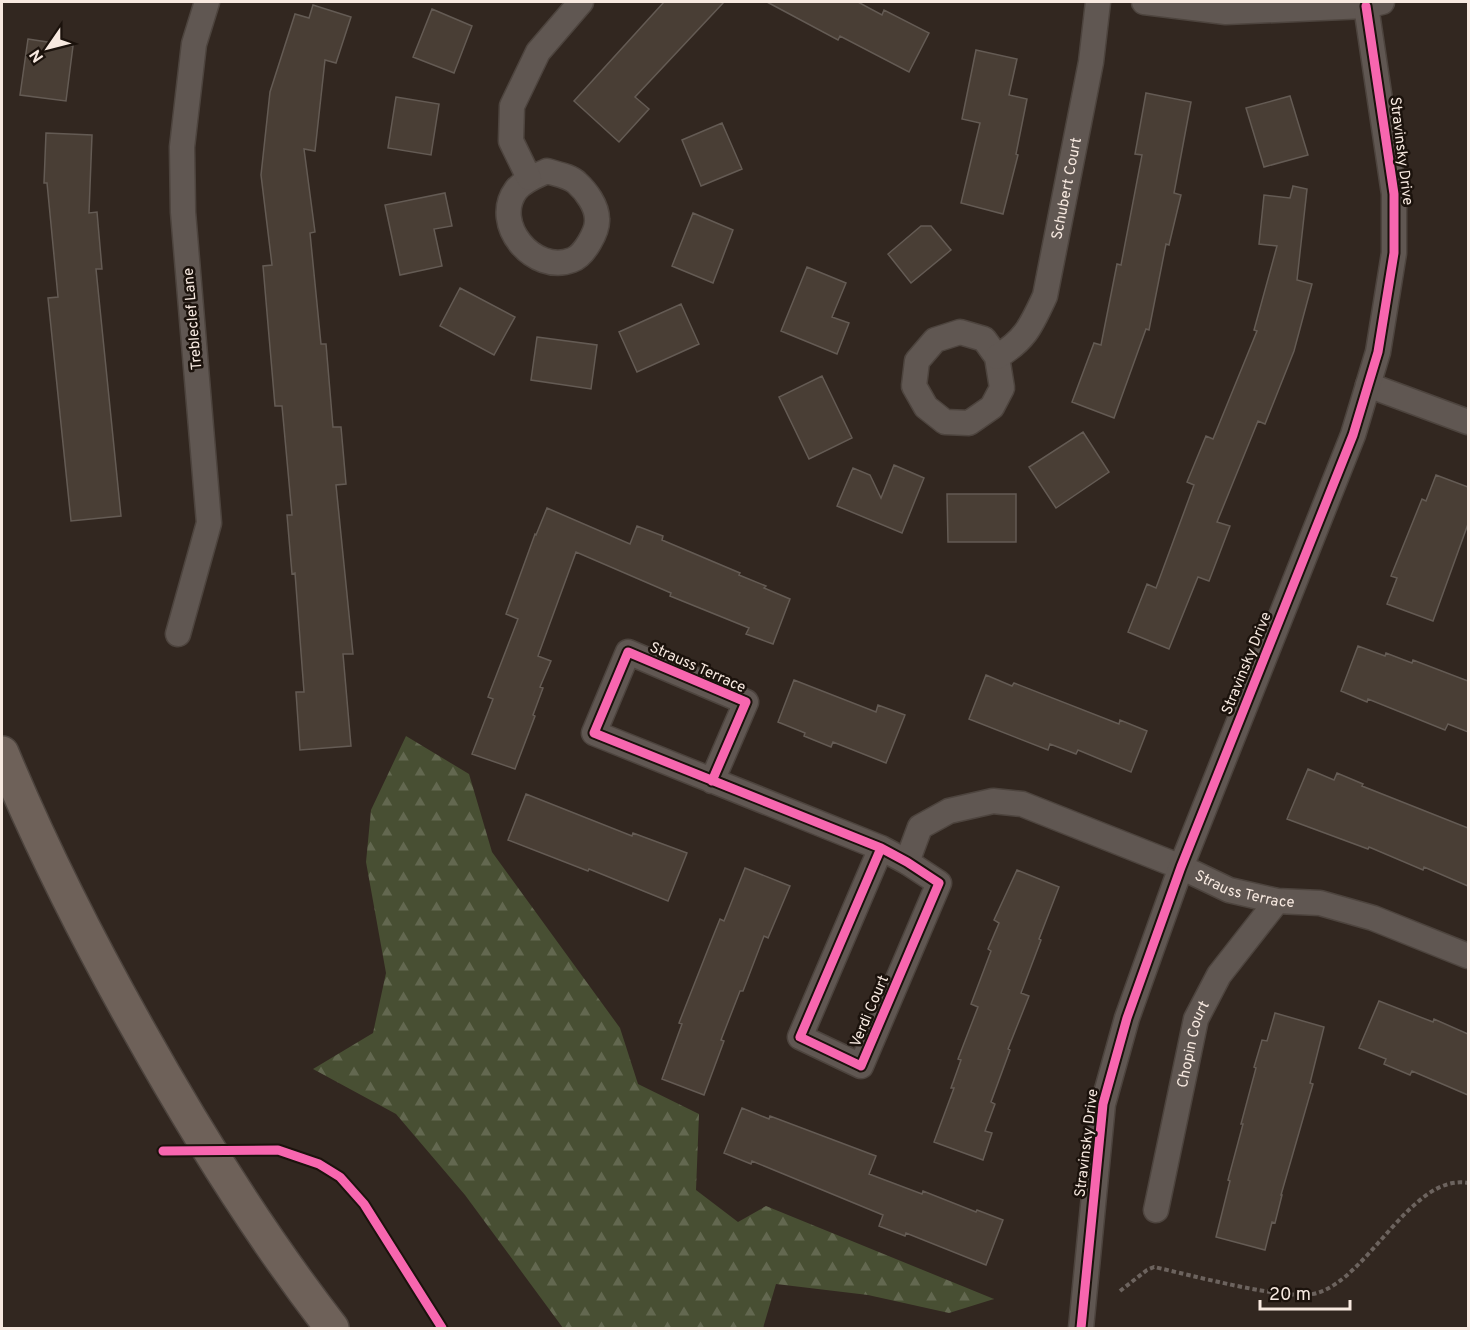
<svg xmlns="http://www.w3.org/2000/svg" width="1470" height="1330" viewBox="0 0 1470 1330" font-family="Overpass,sans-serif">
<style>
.forest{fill:url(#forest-firs)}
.building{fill:#493e35;stroke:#645b54;stroke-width:1.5}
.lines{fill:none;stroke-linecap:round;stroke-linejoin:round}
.minor-casing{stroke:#4d443e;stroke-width:27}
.motorway-casing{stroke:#4d443e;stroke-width:36}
.path{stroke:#6c635e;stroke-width:4;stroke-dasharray:4.5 3;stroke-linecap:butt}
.minor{stroke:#605752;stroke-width:24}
.motorway{stroke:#6e6159;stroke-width:33}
.cycleway-casing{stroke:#1b120c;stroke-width:13}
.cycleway{stroke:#f766af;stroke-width:9}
.labels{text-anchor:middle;stroke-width:5;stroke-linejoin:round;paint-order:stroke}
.street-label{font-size:15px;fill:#f7e9e0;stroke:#1b120c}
</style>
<defs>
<pattern id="forest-firs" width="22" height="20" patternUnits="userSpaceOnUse" patternTransform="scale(1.5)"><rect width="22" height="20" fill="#484f33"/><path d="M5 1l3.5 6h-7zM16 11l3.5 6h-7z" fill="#636850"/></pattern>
</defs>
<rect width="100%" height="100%" fill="#322720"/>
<path class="forest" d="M 406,736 L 469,774 L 492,852 L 620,1028 L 638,1084 L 699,1114 L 696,1190 L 738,1222 L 766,1206 L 994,1299 L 949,1313 L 868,1295 L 776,1284 L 763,1328 L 563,1328 L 465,1195 L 396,1114 L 313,1069 L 373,1033 L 386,973 L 366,862 L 371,810 Z"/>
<path class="building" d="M 664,2 L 724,2 L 635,97 L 649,109 L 619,142 L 574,101 Z
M 767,2 L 858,2 L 882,15 L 884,10 L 929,33 L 909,72 L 840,36 L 838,40 Z
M 313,5 L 351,17 L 336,63 L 325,60 L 315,151 L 304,149 L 315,232 L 310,233 L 321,344 L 326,344 L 333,427 L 341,427 L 346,484 L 336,485 L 353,654 L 343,654 L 351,746 L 300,750 L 296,692 L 304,692 L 295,573 L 292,574 L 287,515 L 292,515 L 282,406 L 275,406 L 263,266 L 272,265 L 261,175 L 270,92 L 295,14 L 309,18 Z
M 432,9 L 472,26 L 454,73 L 413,57 Z
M 28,39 L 73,46 L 66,101 L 20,95 Z
M 976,50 L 1017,59 L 1009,95 L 1027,99 L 1016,154 L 1018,155 L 1003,214 L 961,203 L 980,123 L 962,119 Z
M 1146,93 L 1191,102 L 1174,193 L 1181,195 L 1169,245 L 1166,244 L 1149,330 L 1146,329 L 1114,418 L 1072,402 L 1094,343 L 1101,345 L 1117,264 L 1121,265 L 1142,155 L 1135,154 Z
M 1290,96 L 1308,155 L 1264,167 L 1246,108 Z
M 396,97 L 439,104 L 431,155 L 388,148 Z
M 722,123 L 742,169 L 701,186 L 682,140 Z
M 46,133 L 92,135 L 89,213 L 97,212 L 102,269 L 96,269 L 121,516 L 71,521 L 48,298 L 58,297 L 47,183 L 44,183 Z
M 1293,186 L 1307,189 L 1297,280 L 1312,284 L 1294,351 L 1265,424 L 1258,421 L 1217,522 L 1230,526 L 1209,581 L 1198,577 L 1169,649 L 1128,632 L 1147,584 L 1156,588 L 1194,485 L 1187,482 L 1206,436 L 1213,439 L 1257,331 L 1254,330 L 1277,246 L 1259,244 L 1264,195 L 1290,198 Z
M 445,193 L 452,226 L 434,229 L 442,266 L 400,275 L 385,205 Z
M 693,213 L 733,230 L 713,283 L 672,266 Z
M 921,226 L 931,226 L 951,250 L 911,283 L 888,254 Z
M 807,267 L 846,283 L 832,317 L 849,323 L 837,354 L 781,331 Z
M 460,288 L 515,317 L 494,355 L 440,326 Z
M 681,304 L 699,344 L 637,372 L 619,332 Z
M 537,337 L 597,345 L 591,389 L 531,380 Z
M 822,376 L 852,438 L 809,459 L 779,397 Z
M 1083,432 L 1109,472 L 1056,508 L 1029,467 Z
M 894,465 L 924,478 L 902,533 L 837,506 L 853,468 L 870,475 L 881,498 Z
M 1436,475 L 1468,487 L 1468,524 L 1433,621 L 1387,604 L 1397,578 L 1391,576 L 1422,499 L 1426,501 Z
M 947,494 L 1016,494 L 1016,542 L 948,542 Z
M 547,508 L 630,544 L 637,526 L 663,536 L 662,540 L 740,573 L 739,575 L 766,586 L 764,588 L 790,599 L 773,644 L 746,634 L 749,628 L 670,596 L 671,593 L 576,552 L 538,656 L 551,661 L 540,687 L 543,688 L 533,715 L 535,716 L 515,769 L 472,754 L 493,699 L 488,697 L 518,619 L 506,614 L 535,534 L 536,535 Z
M 1358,646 L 1385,656 L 1386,653 L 1412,663 L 1413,660 L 1468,681 L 1468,732 L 1448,724 L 1445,730 L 1368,699 L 1367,702 L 1341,691 Z
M 986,675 L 1012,686 L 1014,683 L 1119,724 L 1120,720 L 1147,731 L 1131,772 L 1078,750 L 1076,754 L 1050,744 L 1048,750 L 969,719 Z
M 794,680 L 876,712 L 878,705 L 905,715 L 886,763 L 833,742 L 831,747 L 804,736 L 805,733 L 778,722 Z
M 1308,769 L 1334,780 L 1337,773 L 1363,784 L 1362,786 L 1468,828 L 1468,886 L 1424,867 L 1423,870 L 1369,847 L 1368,849 L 1287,819 Z
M 526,794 L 632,836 L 633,833 L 687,853 L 668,901 L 589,869 L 588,871 L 508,840 Z
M 745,868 L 790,886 L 768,938 L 764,936 L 743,991 L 740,991 L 721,1040 L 724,1041 L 704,1095 L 662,1079 L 682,1024 L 679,1023 L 710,944 L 720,919 L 724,921 Z
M 1017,870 L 1059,887 L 1039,939 L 1041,940 L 1021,993 L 1029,996 L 1008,1049 L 1010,1050 L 991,1102 L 995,1104 L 985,1131 L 992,1133 L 983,1160 L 934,1142 L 954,1088 L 951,1088 L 961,1060 L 958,1059 L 978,1007 L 971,1004 L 991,951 L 988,949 L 999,923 L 994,920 Z
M 1379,1001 L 1433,1022 L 1434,1019 L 1468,1034 L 1468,1095 L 1412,1071 L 1410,1075 L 1384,1064 L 1386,1059 L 1359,1048 Z
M 1275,1013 L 1324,1027 L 1310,1083 L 1313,1084 L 1281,1195 L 1282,1195 L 1275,1223 L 1272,1222 L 1265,1250 L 1216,1237 L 1230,1181 L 1228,1180 L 1243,1124 L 1241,1124 L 1256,1068 L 1254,1067 L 1262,1040 L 1267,1041 Z
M 742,1108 L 769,1119 L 770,1116 L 876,1156 L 869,1174 L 922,1194 L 923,1191 L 976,1212 L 977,1210 L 1003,1220 L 986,1265 L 906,1233 L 905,1236 L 879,1226 L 883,1215 L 752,1161 L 751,1164 L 724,1153 Z"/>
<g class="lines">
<g class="minor-casing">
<g id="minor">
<path d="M 1144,2 L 1226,12 L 1366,6 L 1382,2"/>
<path d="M 547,171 C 556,174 570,176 577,183 C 586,191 597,206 597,219 C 598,231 584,256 572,260 C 534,275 491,224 516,190 C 524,180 536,176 547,171 Z"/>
<path d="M 529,178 L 511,141 L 512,106 L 538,52 L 581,2"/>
<path d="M 960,332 L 984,339 L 997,357 L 1002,388 L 992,407 L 969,423 L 945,422 L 926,407 L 914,386 L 917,361 L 935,340 Z"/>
<path id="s1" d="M 997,357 C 1026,339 1031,326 1045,296 L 1091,62 L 1098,2"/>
<path d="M 1368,385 L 1468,422"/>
<path d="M 178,634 L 209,523 L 183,212 L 182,147 L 194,44 L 207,2"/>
<path d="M 712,781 L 746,702 L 628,652 L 594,733 C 689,772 785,810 881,848 L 907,862 L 939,883 L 861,1066 L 800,1037 L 881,848"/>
<path id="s2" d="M 907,862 L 920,827 L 949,811 L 993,801 L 1022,804 L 1181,867 L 1229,890 L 1277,901 L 1320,903 L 1373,918 L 1468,956"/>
<path id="s3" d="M 1156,1210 L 1196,1019 L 1219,975 L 1277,901"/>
<path d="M 1081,1328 L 1103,1104 L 1127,1018 L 1181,867 L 1353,435 L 1378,352 L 1394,253 L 1394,194 L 1366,6"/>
</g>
</g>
<g class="motorway-casing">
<path id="motorway" d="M 2,753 C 41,847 87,938 137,1027 C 195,1131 259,1234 332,1328"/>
</g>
<path class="path" d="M 1120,1291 L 1147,1270 L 1154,1267 C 1187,1274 1289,1302 1317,1293 C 1369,1278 1412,1173 1468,1183"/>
<use href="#minor" class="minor"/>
<use href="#motorway" class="motorway"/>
<g class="cycleway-casing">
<path id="cycleway" d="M 712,781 L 746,702 L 628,652 L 594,733 C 689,772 785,810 881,848 L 907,862 L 939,883 L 861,1066 L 800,1037 L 881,848
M 163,1151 L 278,1150 L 319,1164 L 340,1177 L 364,1204 L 442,1328
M 1081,1328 L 1103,1104 L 1127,1018 L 1181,867 L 1353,435 L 1378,352 L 1394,253 L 1394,194 L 1366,6"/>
</g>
<use href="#cycleway" class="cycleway"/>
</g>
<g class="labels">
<g class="street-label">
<text transform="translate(1402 151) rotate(83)" y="5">Stravinsky Drive</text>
<text dy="5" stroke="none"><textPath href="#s1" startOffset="189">Schubert Court</textPath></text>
<text transform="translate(192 319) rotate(-95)" y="5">Trebleclef Lane</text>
<text transform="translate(1246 663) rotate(-68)" y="5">Stravinsky Drive</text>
<text transform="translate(698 667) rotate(24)" y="5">Strauss Terrace</text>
<text dy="5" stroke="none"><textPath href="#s2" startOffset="384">Strauss Terrace</textPath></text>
<text transform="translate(869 1011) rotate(-67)" y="5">Verdi Court</text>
<text dy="5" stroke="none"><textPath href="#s3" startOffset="170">Chopin Court</textPath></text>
<text transform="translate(1086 1143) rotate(-83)" y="5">Stravinsky Drive</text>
</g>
</g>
<rect width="1470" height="1330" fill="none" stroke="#f7e9e0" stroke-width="6"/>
<g transform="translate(48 48) rotate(235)" stroke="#1b120c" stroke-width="4.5" paint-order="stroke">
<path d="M0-4.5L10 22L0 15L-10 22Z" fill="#f7e9e0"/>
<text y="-9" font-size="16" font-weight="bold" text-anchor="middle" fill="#f7e9e0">N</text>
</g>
<path d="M1260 1300v9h90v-9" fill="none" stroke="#f7e9e0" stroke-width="3"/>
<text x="1269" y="1300" font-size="18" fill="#f7e9e0" stroke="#1b120c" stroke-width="4.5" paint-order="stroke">20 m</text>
</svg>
